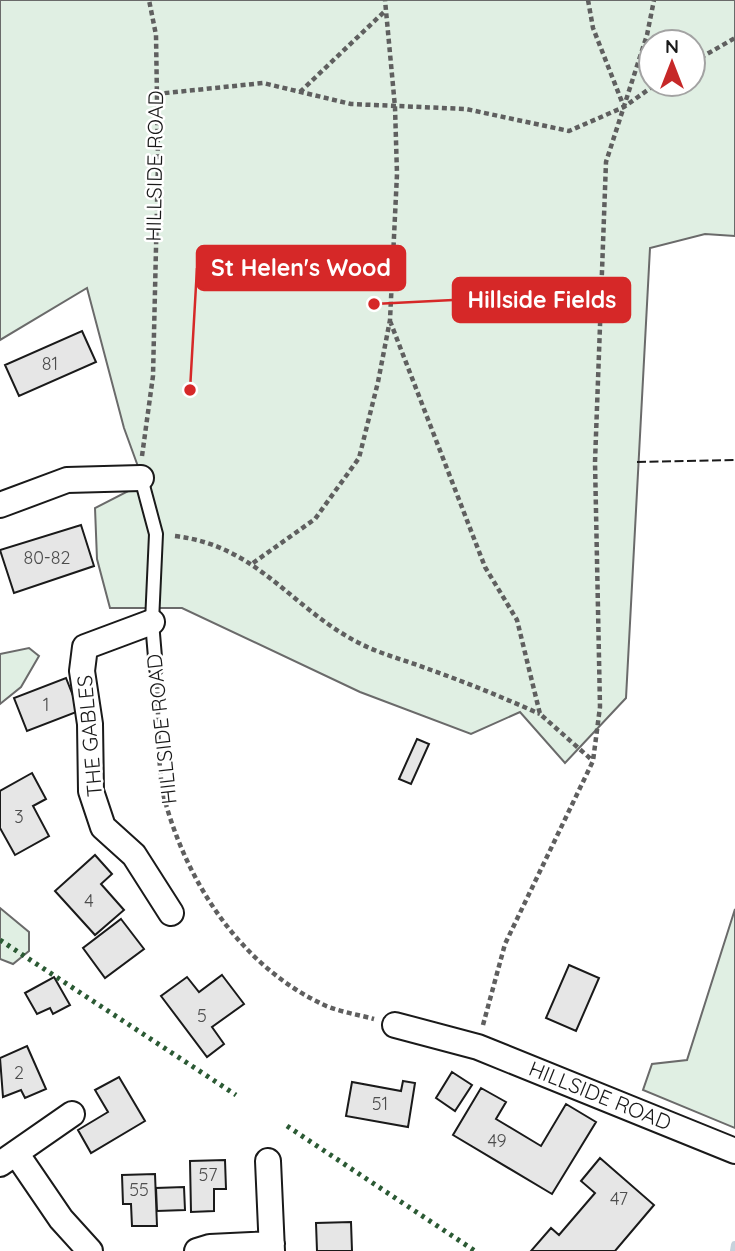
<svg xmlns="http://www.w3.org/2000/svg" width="735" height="1251" viewBox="0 0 735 1251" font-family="Quicksand,sans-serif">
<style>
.green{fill:#e0efe3;stroke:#6a6a6a;stroke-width:2;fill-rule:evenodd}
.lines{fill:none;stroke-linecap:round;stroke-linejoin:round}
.stream{stroke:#c6d2dc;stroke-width:8}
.building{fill:#e6e6e6;stroke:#1a1a1a;stroke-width:2}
.lane-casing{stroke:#1a1a1a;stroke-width:16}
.street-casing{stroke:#1a1a1a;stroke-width:28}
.path{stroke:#5f5f5f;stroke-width:4.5;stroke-dasharray:5 3.5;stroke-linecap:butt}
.lane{stroke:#fff;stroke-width:12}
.street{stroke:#fff;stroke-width:24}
.hedge{stroke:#2b5a34;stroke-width:5;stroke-dasharray:3.5 5;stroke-linecap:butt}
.fence{stroke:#1a1a1a;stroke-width:2;stroke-dasharray:9 3.5;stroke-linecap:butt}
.labels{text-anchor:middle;stroke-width:5;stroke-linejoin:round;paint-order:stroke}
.number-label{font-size:18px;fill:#4d4d4d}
.street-label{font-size:21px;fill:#1a1a1a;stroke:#fff}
.leader{fill:none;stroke:#d62828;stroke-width:2.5}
.callout-dot{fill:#d62828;stroke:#fff;stroke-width:2.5}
.callout{fill:#d62828;stroke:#d62828;stroke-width:2.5}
.callout-label{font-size:23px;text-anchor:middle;font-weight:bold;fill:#fff}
</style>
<rect width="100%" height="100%" fill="#fff"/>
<path class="green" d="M 0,0 L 735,0 L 735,236 L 705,234 L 650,248 L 626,698 L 565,763 L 520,712 L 471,734 L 360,692 L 182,608 L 110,608 L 97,559 L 95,508 L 144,483 L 124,428 L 87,288 L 0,340 ZM 651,42 L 693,42 L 693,84 L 651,84 Z
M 29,648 L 39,656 L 21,687 L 0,704 L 0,654 Z
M 0,908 L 29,932 L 29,951 L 13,964 L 0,959 Z
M 735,909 L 735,1128 L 643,1090 L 652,1064 L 687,1060 Z"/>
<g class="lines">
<path class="stream" d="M 734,1251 L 735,1245"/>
</g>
<path class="building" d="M 82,331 L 96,362 L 19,396 L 5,365 Z
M 81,525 L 94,566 L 14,593 L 0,550 Z
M 66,678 L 79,711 L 27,731 L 14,698 Z
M 417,739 L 429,744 L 411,784 L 399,779 Z
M 32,773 L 46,799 L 33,806 L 49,836 L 15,855 L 0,828 L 0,791 Z
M 95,855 L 112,874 L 101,884 L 124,910 L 95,935 L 55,891 Z
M 121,919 L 144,949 L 105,978 L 83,948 Z
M 569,965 L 599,978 L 576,1031 L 546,1018 Z
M 222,975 L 244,1004 L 212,1027 L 224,1044 L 207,1057 L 161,996 L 187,977 L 199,992 Z
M 54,977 L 70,1005 L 53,1014 L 50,1008 L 37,1014 L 25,993 Z
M 27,1046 L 46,1089 L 25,1098 L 21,1090 L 3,1097 L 0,1058 Z
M 452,1072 L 472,1085 L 455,1111 L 436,1098 Z
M 119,1077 L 145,1121 L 91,1153 L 78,1130 L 108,1112 L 95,1090 Z
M 403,1081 L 415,1083 L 408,1127 L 346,1116 L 352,1082 L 401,1091 Z
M 481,1088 L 506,1102 L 496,1119 L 541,1146 L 566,1104 L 596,1122 L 552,1194 L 453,1135 Z
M 600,1158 L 654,1205 L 615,1251 L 531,1251 L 551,1228 L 559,1235 L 595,1193 L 581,1181 Z
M 225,1160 L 226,1189 L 214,1189 L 214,1211 L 191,1212 L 190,1161 Z
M 155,1174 L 157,1226 L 132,1226 L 131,1204 L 123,1204 L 122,1175 Z
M 184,1187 L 185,1210 L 157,1211 L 156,1188 Z
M 351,1222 L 352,1251 L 317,1251 L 316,1223 Z"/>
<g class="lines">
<g class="lane-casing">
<path id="lane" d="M 141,478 L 156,534 L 152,622 L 156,669"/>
</g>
<g class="street-casing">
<path id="street" d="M 0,505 L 67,480 L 141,478
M 152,622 L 85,647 L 82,671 L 90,724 L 91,791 L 103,827 L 134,855 L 171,913
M 395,1025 L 478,1047 L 735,1151
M 16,1153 L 61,1219 L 90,1251
M 268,1161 L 272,1251
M 0,1164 L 72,1114
M 197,1251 L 210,1247 L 272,1244"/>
</g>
<path class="path" d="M 588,0 L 593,28 L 624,107
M 693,62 L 735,38
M 300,92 L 385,11
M 156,94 L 263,83 L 351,104 L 466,109 L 569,131 L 624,107 L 656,84
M 390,321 L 485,567 L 517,620 L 540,714 L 592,760
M 142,456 L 153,376 L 158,163 L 156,35 L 149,0
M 175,536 C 259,546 291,609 361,644 C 383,655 408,661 431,670 C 468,683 504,698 540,714
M 253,563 L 315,519 L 359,458 L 378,382 L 390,320 L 397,174 L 395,107 L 385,0
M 157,684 C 159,716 157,773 165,801 C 188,884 240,963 318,1002 C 334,1011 356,1014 374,1019
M 483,1025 L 505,944 L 593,761 L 600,707 L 595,462 L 606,162 L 647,35 L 654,0"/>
<use href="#lane" class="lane"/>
<use href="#street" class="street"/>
<path class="hedge" d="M 0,940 L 236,1095
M 287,1126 L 475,1251"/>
<path class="fence" d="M 637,462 L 735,460"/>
</g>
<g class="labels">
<g class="number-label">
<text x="50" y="370">81</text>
<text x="47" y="564">80-82</text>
<text x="46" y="711">1</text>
<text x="19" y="823">3</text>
<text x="89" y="907">4</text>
<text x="202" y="1022">5</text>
<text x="19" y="1079">2</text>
<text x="380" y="1110">51</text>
<text x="497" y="1147">49</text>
<text x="208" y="1181">57</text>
<text x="139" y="1196">55</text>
<text x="619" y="1205">47</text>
</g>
<g class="street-label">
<text transform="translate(155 166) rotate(-89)" y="7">HILLSIDE ROAD</text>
<text transform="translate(162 729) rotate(-96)" y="7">HILLSIDE ROAD</text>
<text transform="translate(90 736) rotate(-95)" y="7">THE GABLES</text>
<text transform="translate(600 1096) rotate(22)" y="7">HILLSIDE ROAD</text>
</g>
</g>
<path class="leader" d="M190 390L197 268M374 304L453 300"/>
<g class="callout-dot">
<circle cx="190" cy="390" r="7"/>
<circle cx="374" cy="304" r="7"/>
</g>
<g class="callout">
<rect x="197" y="246" width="208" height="44" rx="7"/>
<rect x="453" y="278" width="177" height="44" rx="7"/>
</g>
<g class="callout-label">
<text x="301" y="276">St Helen's Wood</text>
<text x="542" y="308">Hillside Fields</text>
</g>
<g transform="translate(672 63)"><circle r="33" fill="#ffffff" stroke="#a3a3a3" stroke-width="2"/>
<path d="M0-5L12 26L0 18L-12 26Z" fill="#c62828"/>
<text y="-10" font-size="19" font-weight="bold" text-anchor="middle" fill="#1a1a1a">N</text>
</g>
</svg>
